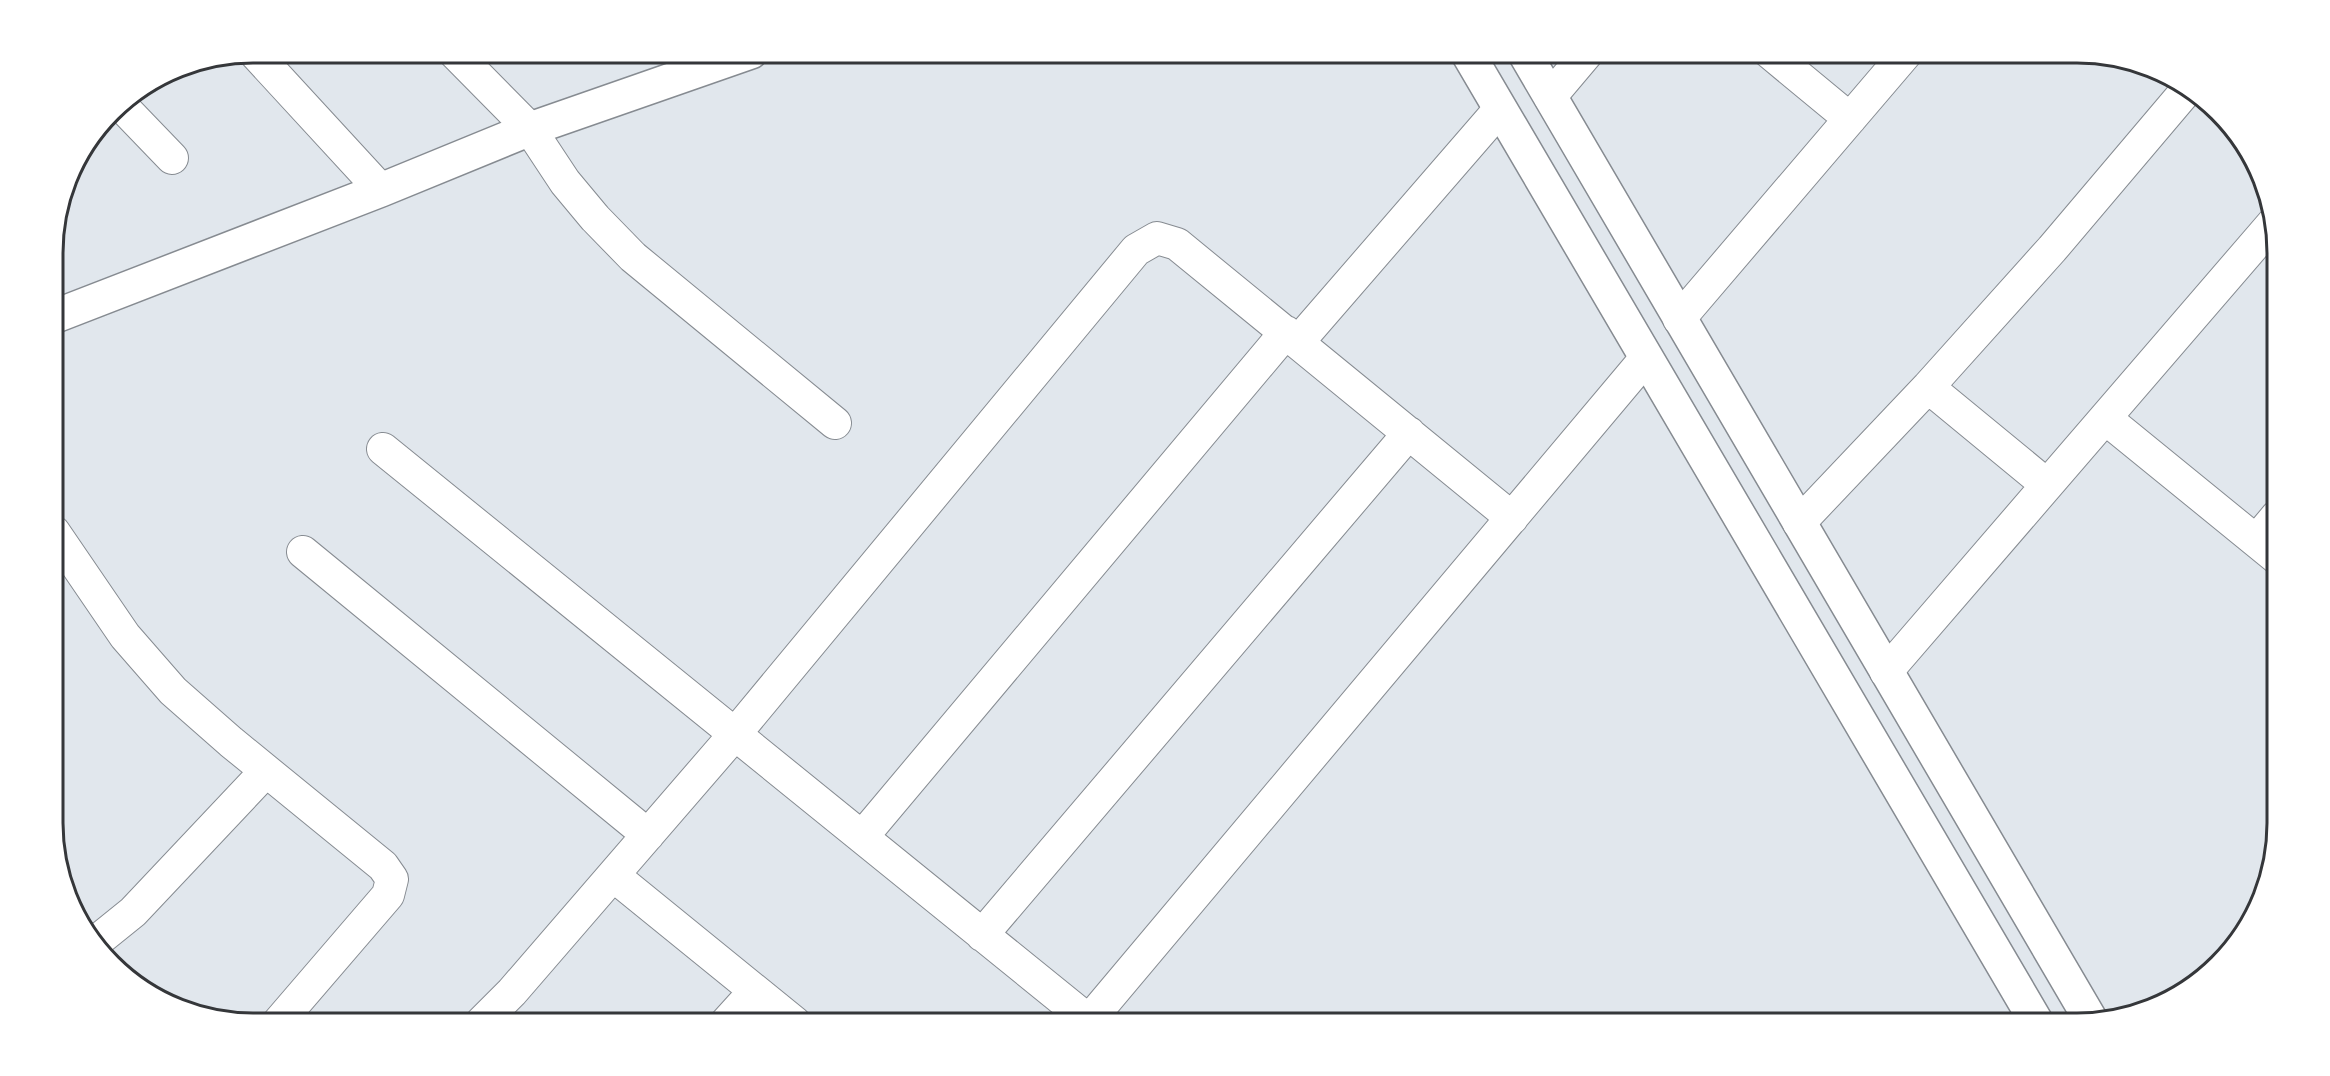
<svg xmlns="http://www.w3.org/2000/svg" width="2330" height="1076" viewBox="0 0 2330 1076" font-family="'Golos Text',sans-serif">
<style>
.lines{fill:none;stroke-linecap:round;stroke-linejoin:round}
.minor-casing{stroke:#868b91;stroke-width:34}
.tertiary-casing{stroke:#868b91;stroke-width:36}
.trunk-casing{stroke:#868b91;stroke-width:36}
.minor{stroke:#fff;stroke-width:32}
.tertiary{stroke:#fff;stroke-width:33}
.trunk{stroke:#fff;stroke-width:33}
.rim{fill:none;stroke:#35373a;stroke-width:3}
</style>
<rect width="100%" height="100%" fill="#e1e7ed"/>
<g class="lines">
<g class="minor-casing">
<path id="minor" d="M 254,52 L 381,190
M 454,52 L 530,129 L 565,182 L 595,218 L 633,257 L 835,423
M 1769,52 L 1850,119
M 1550,97 L 1588,52
M 120,104 L 172,158
M 1679,319 L 1907,52
M 1298,342 L 1500,109
M 1928,387 L 2047,485
M 2105,418 L 2277,558
M 383,449 L 1089,1021
M 1799,523 L 1928,387 L 2052,249 L 2185,92
M 54,532 L 125,636 L 173,691 L 231,742 L 383,866 L 392,879 L 388,895 L 278,1023
M 2256,541 L 2277,516
M 303,552 L 648,835
M 1886,672 L 2274,222
M 862,837 L 1286,332
M 614,876 L 795,1023
M 982,935 L 1409,433
M 92,941 L 102,937 L 133,912 L 266,771
M 481,1023 L 512,992 L 735,734 L 1136,250 L 1157,238 L 1177,244 L 1512,518
M 726,1023 L 755,991
M 1087,1023 L 1646,358"/>
</g>
<g class="tertiary-casing">
<path id="tertiary" d="M 53,317 L 381,190 L 530,129 L 751,52"/>
</g>
<g class="trunk-casing">
<path id="trunk" d="M 1467,52 L 2037,1023
M 1524,52 L 2092,1022"/>
</g>
<use href="#minor" class="minor"/>
<use href="#tertiary" class="tertiary"/>
<use href="#trunk" class="trunk"/>
</g>
<path d="M0 0H2330V1076H0ZM253 63H2077A190 190 0 0 1 2267 253V823A190 190 0 0 1 2077 1013H253A190 190 0 0 1 63 823V253A190 190 0 0 1 253 63Z" fill="#fff" fill-rule="evenodd"/>
<path class="rim" d="M253 63H2077A190 190 0 0 1 2267 253V823A190 190 0 0 1 2077 1013H253A190 190 0 0 1 63 823V253A190 190 0 0 1 253 63Z"/>
</svg>
